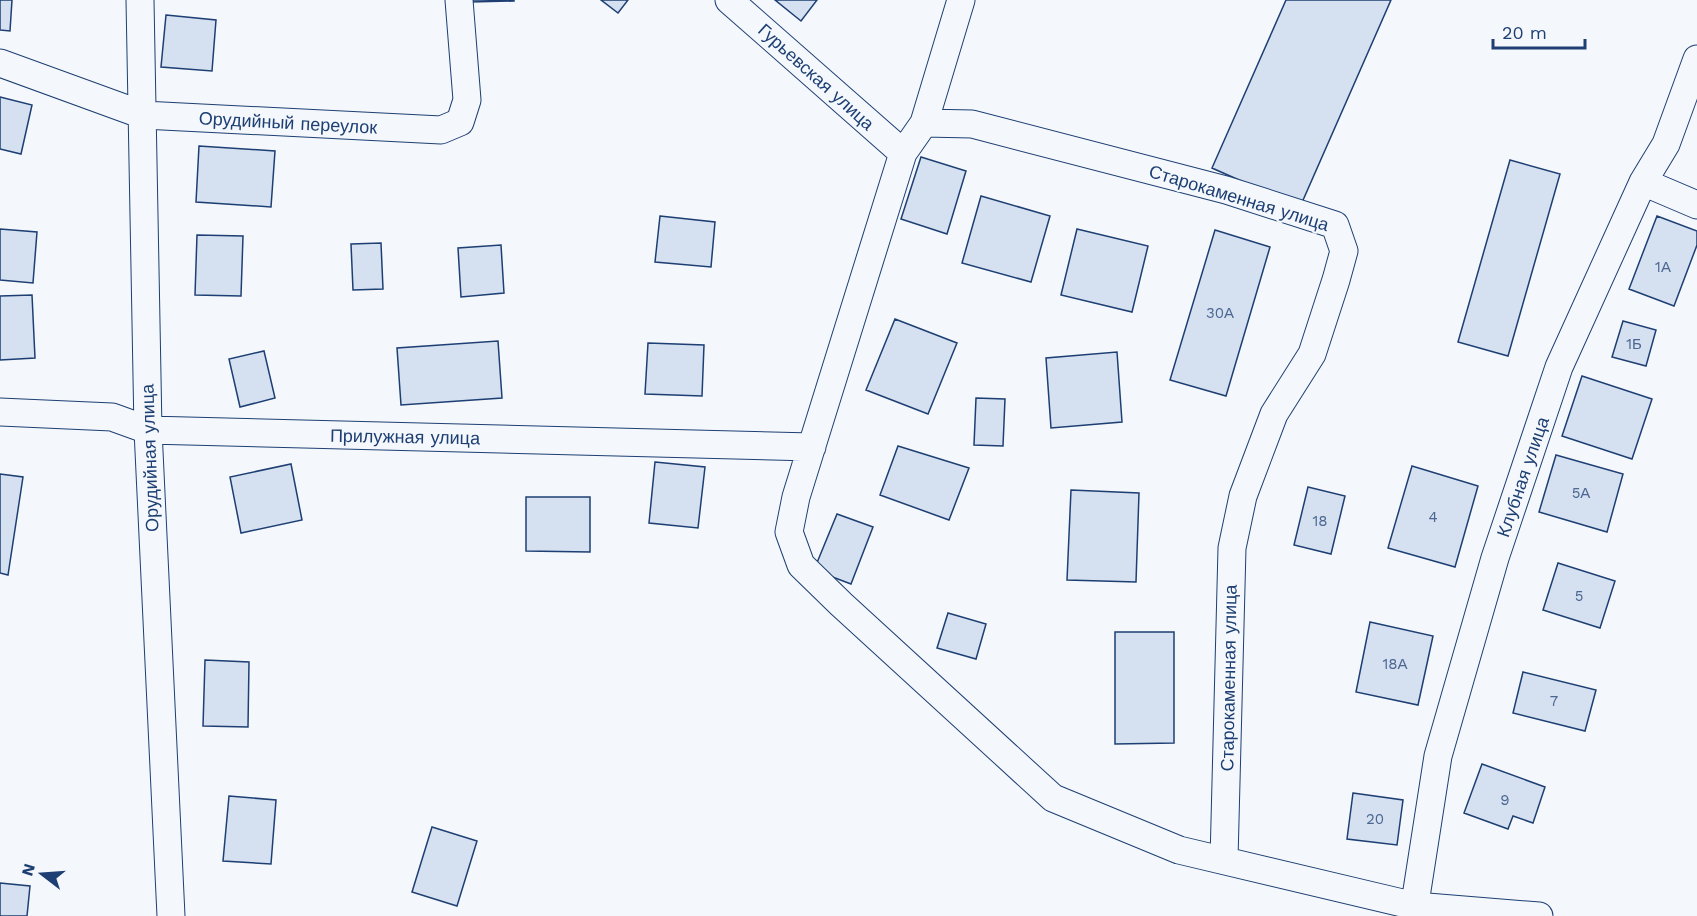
<svg xmlns="http://www.w3.org/2000/svg" width="1697" height="916" viewBox="0 0 1697 916" font-family="'Work Sans',sans-serif">
<style>
.building{fill:#d5e0f0;stroke:#1d3f73;stroke-width:1.5}
.lines{fill:none;stroke-linecap:round;stroke-linejoin:round}
.street-casing{stroke:#1d3f73;stroke-width:29}
.street{stroke:#f4f7fb;stroke-width:27}
.labels{text-anchor:middle;stroke-width:4.5;stroke-linejoin:round;paint-order:stroke}
.number-label{font-size:15px;fill:#4b6792}
.street-label{font-size:18px;fill:#1d3f73;stroke:#f4f7fb}
</style>
<rect width="100%" height="100%" fill="#f4f7fb"/>
<path class="building" d="M 0,0 L 12,0 L 10,31 L 0,30 Z
M 470,0 L 514,0 L 514,1 L 470,2 Z
M 601,0 L 628,0 L 618,13 Z
M 775,0 L 817,0 L 801,21 Z
M 1286,0 L 1391,0 L 1300,207 L 1212,168 Z
M 166,15 L 216,20 L 212,71 L 161,67 Z
M 0,97 L 32,105 L 21,154 L 0,149 Z
M 199,146 L 275,151 L 271,207 L 196,202 Z
M 921,157 L 966,171 L 947,234 L 901,219 Z
M 1510,160 L 1560,174 L 1508,356 L 1458,342 Z
M 981,196 L 1050,216 L 1031,282 L 962,263 Z
M 660,216 L 715,222 L 711,267 L 655,262 Z
M 1657,216 L 1697,231 L 1697,245 L 1674,306 L 1629,289 Z
M 0,229 L 37,232 L 33,283 L 0,280 Z
M 1077,229 L 1148,246 L 1132,312 L 1061,295 Z
M 1215,230 L 1270,247 L 1226,396 L 1170,380 Z
M 197,235 L 243,236 L 241,296 L 195,295 Z
M 381,243 L 383,289 L 353,290 L 351,244 Z
M 501,245 L 504,293 L 461,297 L 458,248 Z
M 32,295 L 35,358 L 0,360 L 0,296 Z
M 895,319 L 957,343 L 928,414 L 866,390 Z
M 1623,321 L 1656,330 L 1646,366 L 1612,357 Z
M 498,341 L 502,398 L 401,405 L 397,348 Z
M 648,343 L 704,345 L 702,396 L 645,394 Z
M 264,351 L 275,398 L 240,407 L 229,359 Z
M 1117,352 L 1122,422 L 1051,428 L 1046,358 Z
M 1582,376 L 1652,399 L 1632,459 L 1562,436 Z
M 976,398 L 1005,399 L 1003,446 L 974,445 Z
M 898,446 L 969,468 L 949,520 L 880,495 Z
M 1556,455 L 1623,474 L 1607,532 L 1539,512 Z
M 655,462 L 705,467 L 698,528 L 649,523 Z
M 291,464 L 302,520 L 241,533 L 230,477 Z
M 1412,466 L 1478,486 L 1455,567 L 1388,548 Z
M 0,474 L 23,477 L 8,575 L 0,573 Z
M 1308,487 L 1345,496 L 1331,554 L 1294,545 Z
M 1071,490 L 1139,493 L 1136,582 L 1067,580 Z
M 526,497 L 590,497 L 590,552 L 526,551 Z
M 837,514 L 873,527 L 851,584 L 814,570 Z
M 1558,563 L 1615,581 L 1600,628 L 1543,610 Z
M 948,613 L 986,624 L 976,659 L 937,648 Z
M 1370,622 L 1433,636 L 1418,705 L 1356,692 Z
M 1115,632 L 1174,632 L 1174,743 L 1115,744 Z
M 205,660 L 249,662 L 248,727 L 203,726 Z
M 1523,672 L 1596,690 L 1585,731 L 1513,713 Z
M 1482,764 L 1545,787 L 1533,823 L 1513,816 L 1508,829 L 1464,813 Z
M 1353,793 L 1403,800 L 1397,845 L 1347,839 Z
M 229,796 L 276,800 L 271,864 L 223,861 Z
M 432,827 L 477,841 L 457,906 L 412,892 Z
M 0,883 L 30,886 L 27,916 L 0,916 Z"/>
<g class="lines">
<g class="street-casing">
<path id="street" d="M 140,0 L 148,430 L 171,916
M 729,0 L 903,153
M 961,0 L 924,123 L 903,153 L 796,497 L 789,532 L 801,565 L 841,604 L 1053,798 L 1179,850 L 1415,906 L 1539,916
M 0,63 L 143,115 L 441,130 L 460,122 L 467,100 L 459,0
M 924,123 L 972,124 L 1226,190 L 1335,225 L 1344,251 L 1336,280 L 1312,354 L 1274,414 L 1243,496 L 1232,548 L 1224,860
M 1643,182 L 1697,205
M 0,412 L 112,417 L 148,430 L 812,447
M 1413,916 L 1438,756 L 1495,558 L 1559,367 L 1643,182 L 1666,144 L 1697,59"/>
</g>
<use href="#street" class="street"/>
</g>
<g class="labels">
<g class="number-label">
<text x="1663" y="272">1А</text>
<text x="1220" y="318">30А</text>
<text x="1634" y="349">1Б</text>
<text x="1581" y="498">5А</text>
<text x="1433" y="522">4</text>
<text x="1320" y="526">18</text>
<text x="1579" y="601">5</text>
<text x="1395" y="669">18А</text>
<text x="1554" y="706">7</text>
<text x="1505" y="805">9</text>
<text x="1375" y="824">20</text>
</g>
<g class="street-label">
<text transform="translate(816 77) rotate(42)" y="6">Гурьевская улица</text>
<text transform="translate(288 123) rotate(3)" y="6">Орудийный переулок</text>
<text transform="translate(1239 198) rotate(17)" y="6">Старокаменная улица</text>
<text transform="translate(405 437) rotate(1)" y="6">Прилужная улица</text>
<text transform="translate(150 458) rotate(-92)" y="6">Орудийная улица</text>
<text transform="translate(1523 477) rotate(-71)" y="6">Клубная улица</text>
<text transform="translate(1229 678) rotate(-89)" y="6">Старокаменная улица</text>
</g>
</g>
<g transform="translate(42 874) rotate(287)" stroke="#f4f7fb" stroke-width="4.5" paint-order="stroke">
<path d="M0-4.5L10 22L0 15L-10 22Z" fill="#1d3f73"/>
<text y="-9" font-size="16" font-weight="bold" text-anchor="middle" fill="#1d3f73">N</text>
</g>
<path d="M1493 39v9h92v-9" fill="none" stroke="#1d3f73" stroke-width="3"/>
<text x="1502" y="39" font-size="18" fill="#1d3f73" stroke="#f4f7fb" stroke-width="4.5" paint-order="stroke">20 m</text>
</svg>
